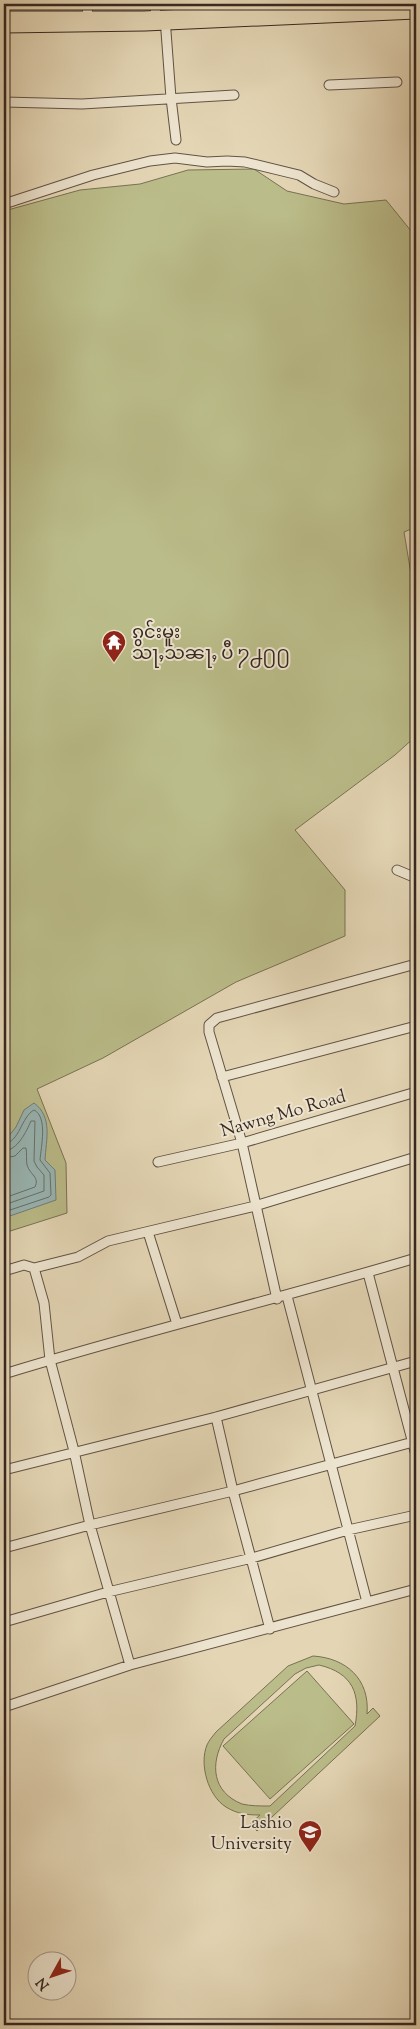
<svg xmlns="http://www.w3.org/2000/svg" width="420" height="2029" viewBox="0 0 420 2029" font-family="'Sorts Mill Goudy','Noto Sans Myanmar',serif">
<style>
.green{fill:#babc89;stroke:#787254;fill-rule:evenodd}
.water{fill:#98b7b6;stroke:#717d7a}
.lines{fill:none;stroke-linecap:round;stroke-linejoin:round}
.shore{stroke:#676f6b;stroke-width:1}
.minor-casing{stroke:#625345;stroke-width:11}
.major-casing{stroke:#362720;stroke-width:13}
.minor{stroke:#ede4cf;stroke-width:9}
.major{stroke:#e4d6b5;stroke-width:11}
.labels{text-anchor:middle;stroke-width:4;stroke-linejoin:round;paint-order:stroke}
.poi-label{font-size:18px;fill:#362720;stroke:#ede4cf;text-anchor:start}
.street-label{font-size:18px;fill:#362720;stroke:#ede4cf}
</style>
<rect width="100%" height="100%" fill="#e4d6b5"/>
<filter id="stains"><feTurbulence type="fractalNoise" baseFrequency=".004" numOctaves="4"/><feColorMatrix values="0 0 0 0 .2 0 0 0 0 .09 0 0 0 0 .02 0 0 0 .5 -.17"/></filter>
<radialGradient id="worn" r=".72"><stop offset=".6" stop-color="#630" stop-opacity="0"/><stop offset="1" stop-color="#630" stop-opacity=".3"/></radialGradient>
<path class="green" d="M 254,169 L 287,191 L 344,204 L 386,200 L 416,237 L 416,527 L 404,532 L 416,604 L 416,736 L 395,755 L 295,830 L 345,890 L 345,936 L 236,982 L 103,1058 L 37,1089 L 66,1163 L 67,1213 L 4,1233 L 4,211 L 80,190 L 140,184 L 188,170 Z
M 313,1656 C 346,1658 370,1679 367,1714 L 373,1708 L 380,1716 L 257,1831 L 250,1824 L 260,1815 C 248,1815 237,1814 226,1807 C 208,1796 199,1764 207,1745 C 209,1740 213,1736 216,1732 L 288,1666 ZM 319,1665 C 353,1673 361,1694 355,1726 L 270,1806 C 261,1806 250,1806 242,1804 C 212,1792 210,1764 224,1739 L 295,1674 L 306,1668 Z
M 307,1671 L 354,1724 L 270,1799 L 223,1746 Z"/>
<path class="water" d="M 34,1103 C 53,1117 46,1140 45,1160 L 55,1170 L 56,1200 L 7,1217 L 4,1216 L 4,1142 L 16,1127 L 24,1110 Z"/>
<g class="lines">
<path class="shore" d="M 4,1144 C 20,1142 21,1117 34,1110 C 48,1117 41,1147 40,1160 L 50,1173 L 51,1195 L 49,1197 L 4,1212
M 4,1151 C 18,1150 26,1132 31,1121 L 35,1121 L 34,1161 L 37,1167 L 44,1175 L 44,1191 L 4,1205
M 4,1158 L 15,1156 L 23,1148 L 26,1148 C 27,1153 26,1160 27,1165 C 30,1175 40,1177 35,1187 L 4,1198"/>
<g class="minor-casing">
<path id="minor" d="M 155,16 L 156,4
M 87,17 L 88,4
M 165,18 L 171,98 L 176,140
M 329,85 L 397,82
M 4,102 L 82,104 L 234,95
M 4,204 L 93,175 L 150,161 L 175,158 L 207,162 L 227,161 L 245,162 L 299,175 L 314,184 L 334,192
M 397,870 L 416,878
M 222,1077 L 416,1026
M 158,1162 L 242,1143 L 416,1092
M 148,1232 L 177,1324
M 34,1268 L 44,1303 L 50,1360 L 74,1451 L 90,1525 L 130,1665 L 416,1589
M 4,1271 L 24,1265 L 34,1268 L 78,1257 L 108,1241 L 255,1206 L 416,1157
M 368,1273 L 416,1455
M 287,1296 L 367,1602
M 277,1299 L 242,1143 L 209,1032 L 209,1025 L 217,1018 L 416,964
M 4,1374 C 140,1332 279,1299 416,1258
M 216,1417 L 233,1491 L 270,1629
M 4,1470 L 216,1417 L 416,1361
M 4,1548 L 90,1525 L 233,1491 L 413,1442
M 4,1622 L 108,1592 L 252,1558 L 348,1530 L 416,1515
M 4,1707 L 130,1665"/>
</g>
<g class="major-casing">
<path id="major" d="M 4,17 L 144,17 L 411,4
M 4,27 L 145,25 L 416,13"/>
</g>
<use href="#minor" class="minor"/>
<use href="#major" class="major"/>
</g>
<defs>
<g id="temple-pin" transform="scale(1.25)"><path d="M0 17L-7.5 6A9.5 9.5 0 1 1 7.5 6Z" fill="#8f2418" stroke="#ede4cf"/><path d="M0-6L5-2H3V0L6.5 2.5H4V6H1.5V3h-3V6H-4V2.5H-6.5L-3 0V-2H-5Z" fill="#fff"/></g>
<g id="university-pin" transform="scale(1.25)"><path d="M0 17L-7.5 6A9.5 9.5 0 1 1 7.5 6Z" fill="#8f2418" stroke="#ede4cf"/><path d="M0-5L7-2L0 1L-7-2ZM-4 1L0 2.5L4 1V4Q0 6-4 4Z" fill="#fff"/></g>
</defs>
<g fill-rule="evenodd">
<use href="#temple-pin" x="114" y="642"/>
<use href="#university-pin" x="310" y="1832"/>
</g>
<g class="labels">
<g class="poi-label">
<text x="132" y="638">ၵွင်းမူး<tspan x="132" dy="21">သႃႇသၼႃႇ ပီ ႒႕႐႐</tspan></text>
<text x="292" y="1828" text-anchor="end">Lashio<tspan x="292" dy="21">University</tspan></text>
</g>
<g class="street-label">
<text transform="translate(283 1113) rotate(-16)" y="6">Nawng Mo Road</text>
</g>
</g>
<rect width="420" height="2029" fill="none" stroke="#e4d6b5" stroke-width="20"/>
<rect x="5" y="5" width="410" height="2019" fill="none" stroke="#362720" stroke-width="2.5"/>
<rect x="10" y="10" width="400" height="2009" fill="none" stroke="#362720"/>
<g transform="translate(52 1976) rotate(230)"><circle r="24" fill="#ede4cf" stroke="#a49889"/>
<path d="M0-4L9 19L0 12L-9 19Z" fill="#8f2418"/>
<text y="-8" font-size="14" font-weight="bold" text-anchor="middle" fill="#362720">N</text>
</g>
<rect width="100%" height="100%" filter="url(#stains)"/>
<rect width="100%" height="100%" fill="url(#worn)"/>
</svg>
